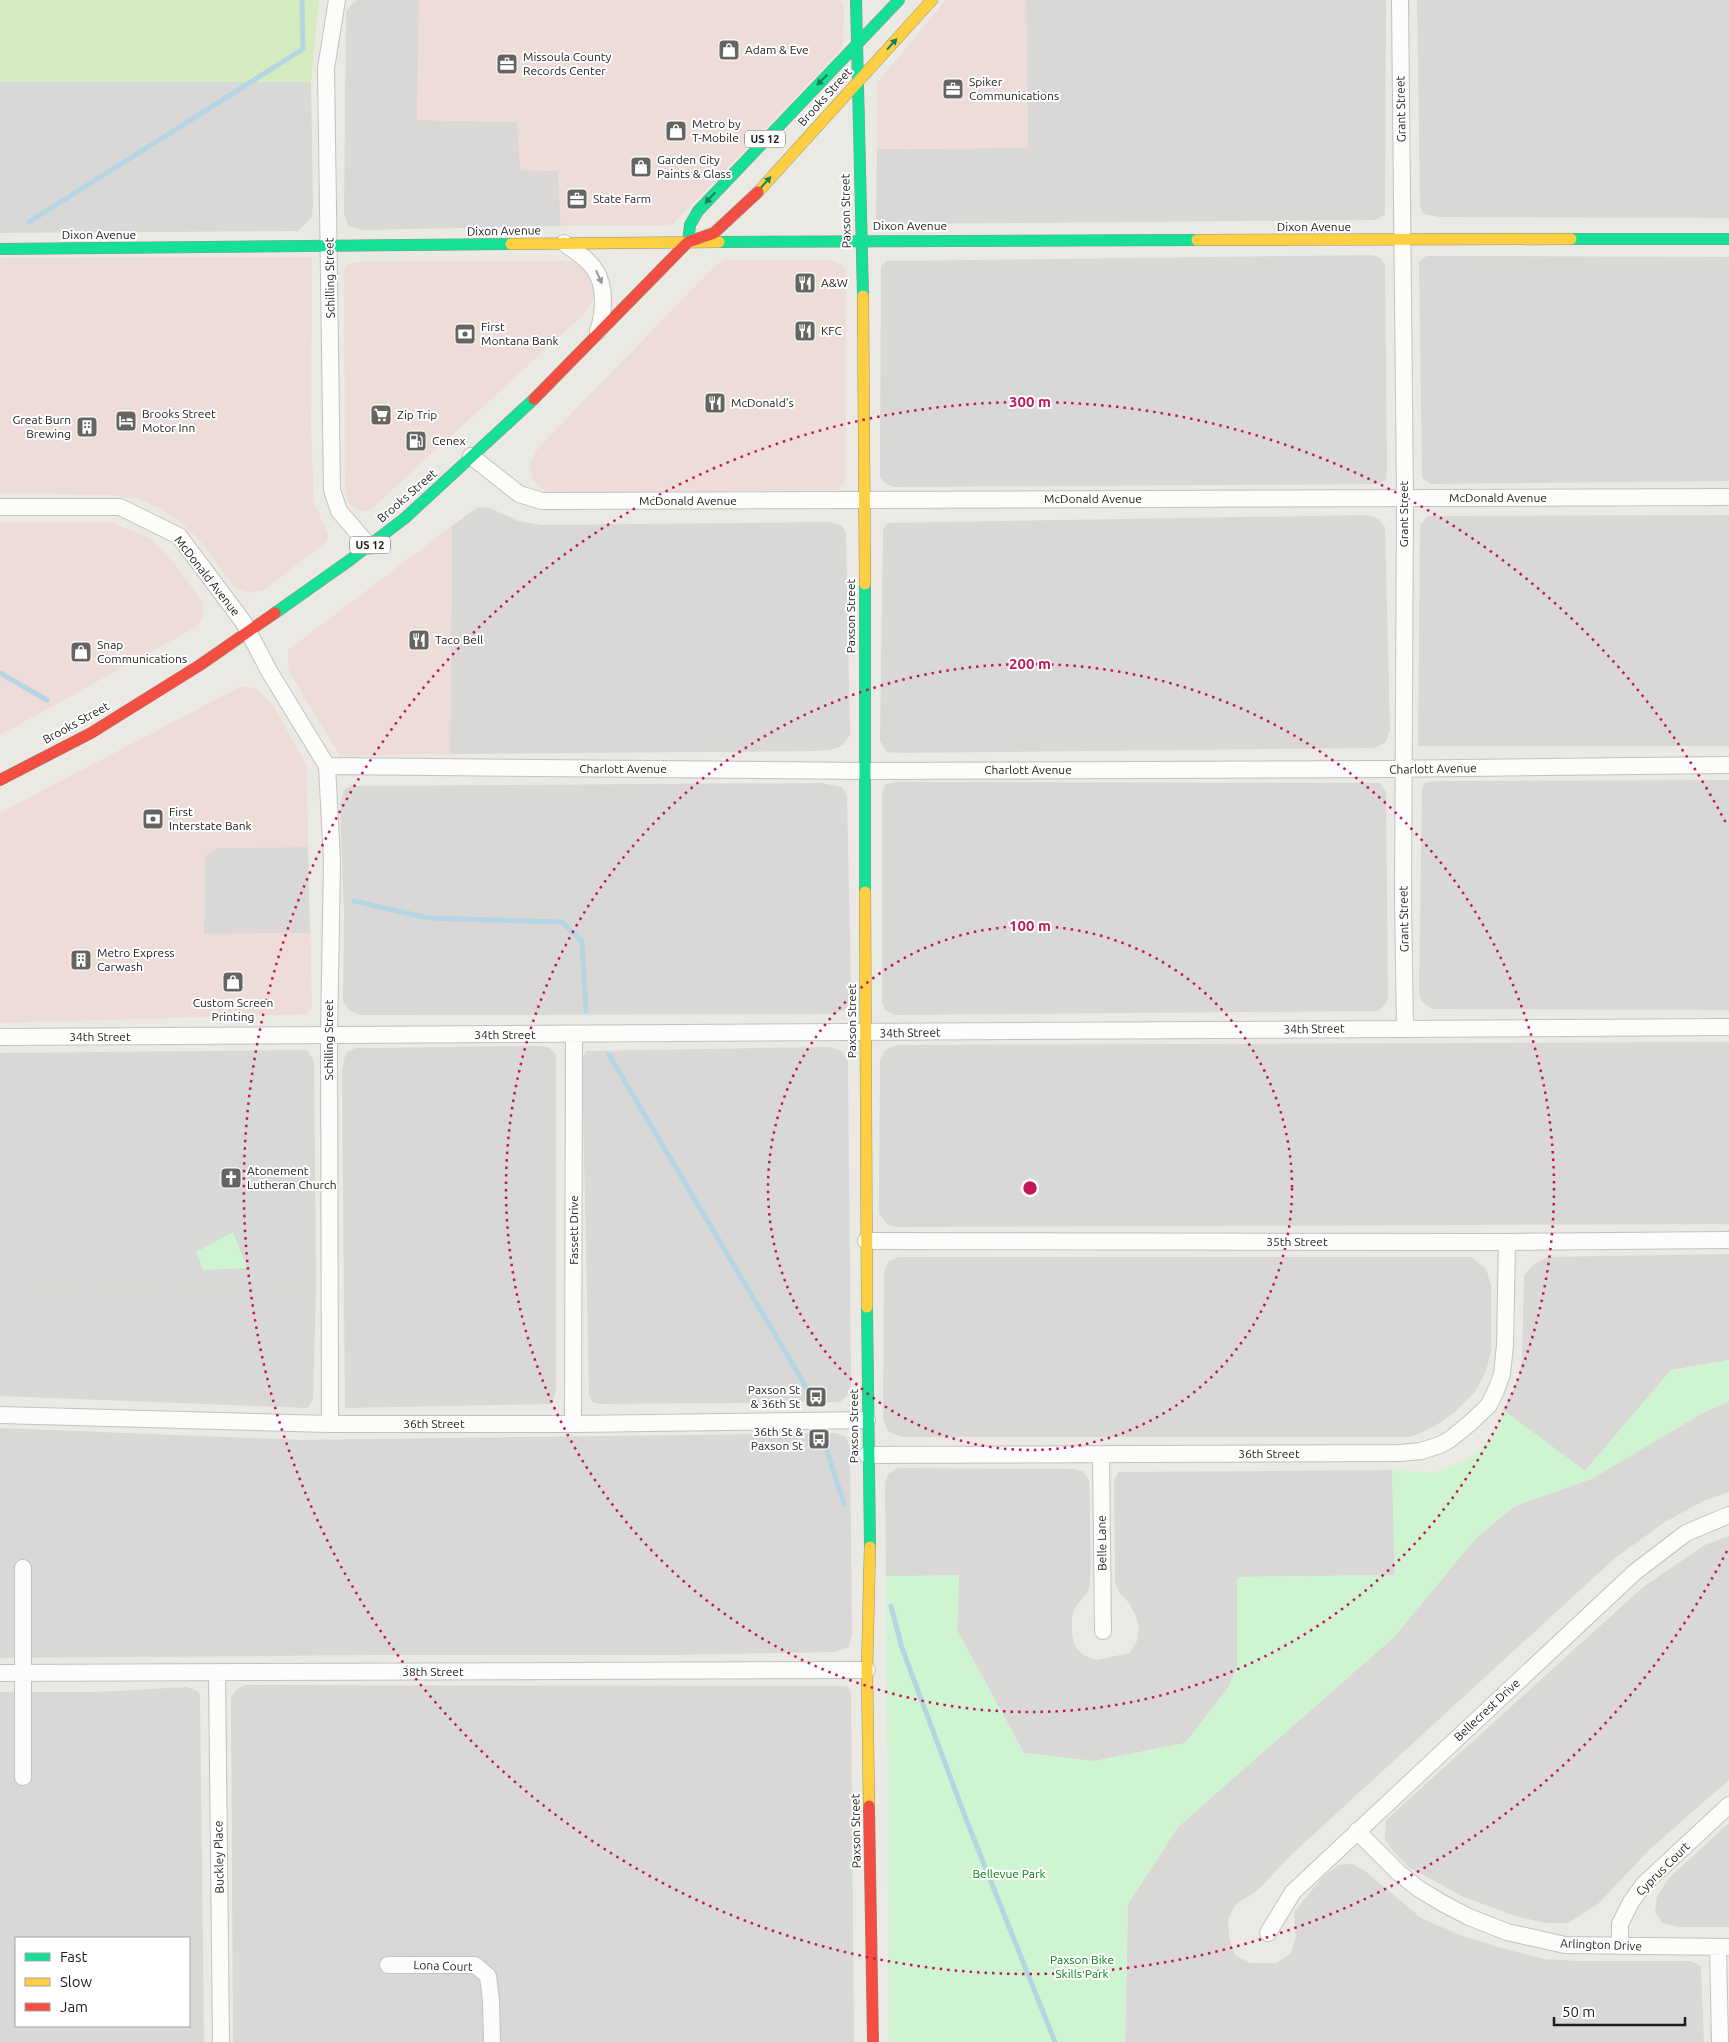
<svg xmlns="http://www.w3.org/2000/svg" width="1729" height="2042" viewBox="0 0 1729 2042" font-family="Ubuntu,sans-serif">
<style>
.residential{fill:#d9d8d6;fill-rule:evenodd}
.commercial{fill:#eedcd8}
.religious{fill:#d8d8d6}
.grass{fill:#d5ebc0}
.park{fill:#cff4d1}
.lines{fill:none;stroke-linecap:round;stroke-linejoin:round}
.stream{stroke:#b4d5e1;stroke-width:5}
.street-casing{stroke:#c3c2c0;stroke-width:18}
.fast-casing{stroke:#91957c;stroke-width:12}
.slow-casing{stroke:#91957c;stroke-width:12}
.jam-casing{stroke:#91957c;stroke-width:12}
.street{stroke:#fcfcfb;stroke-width:16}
.fast{stroke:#16e098;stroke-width:11}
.slow{stroke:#ffcf43;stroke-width:11}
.jam{stroke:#f24e42;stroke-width:11}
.oneway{fill:#197e5a}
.oneway2{fill:#979797}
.ring{fill:none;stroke:#c2185b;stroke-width:2.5;stroke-dasharray:2.5 5}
.labels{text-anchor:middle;stroke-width:4;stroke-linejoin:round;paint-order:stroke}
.shield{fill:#fff;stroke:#606060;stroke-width:1}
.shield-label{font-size:11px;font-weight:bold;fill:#1c1c1c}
.poi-label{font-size:12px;fill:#1c1c1c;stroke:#fff;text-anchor:start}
.street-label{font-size:12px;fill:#1c1c1c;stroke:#fff}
.park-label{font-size:12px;fill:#038014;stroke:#fff}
.centre{fill:#c2185b;stroke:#fff;stroke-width:2.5}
.ring-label{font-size:15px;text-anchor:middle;font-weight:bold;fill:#c2185b;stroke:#fff;stroke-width:4;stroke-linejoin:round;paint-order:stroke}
</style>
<rect width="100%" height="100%" fill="#eae9e4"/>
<path class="residential" d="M 359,0 L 419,0 L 418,120 L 517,122 L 521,170 L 558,171 L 561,226 L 363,230 L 348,226 L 344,213 L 346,11 L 354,2 Z
M 1026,0 L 1386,0 L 1385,215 L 1375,220 L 883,224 L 876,218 L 877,149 L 1028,148 Z
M 1417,0 L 1729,0 L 1729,218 L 1440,217 L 1423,214 L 1420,206 Z
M 0,82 L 311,82 L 313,205 L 311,218 L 298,231 L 0,233 Z
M 1373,255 L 1380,258 L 1385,265 L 1387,470 L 1386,480 L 1378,484 L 894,487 L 885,483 L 880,476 L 881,266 L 887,261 Z
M 1427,256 L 1729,257 L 1729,481 L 1431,484 L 1422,478 L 1419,261 Z
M 478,507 L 490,508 L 518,521 L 542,525 L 829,522 L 841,525 L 846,532 L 850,735 L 843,745 L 834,749 L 816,751 L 450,754 L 452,526 Z
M 1368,515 L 1379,519 L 1385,527 L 1390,729 L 1386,742 L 1374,748 L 901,753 L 887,752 L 880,741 L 883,530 L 888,523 Z
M 1729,515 L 1729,746 L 1418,746 L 1420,525 L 1428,516 Z
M 1729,780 L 1729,1010 L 1432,1009 L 1421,1001 L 1419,989 L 1422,791 L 1424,783 L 1437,781 Z
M 898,782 L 1380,783 L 1386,792 L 1388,999 L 1384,1006 L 1377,1011 L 894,1015 L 885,1010 L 882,1003 L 882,793 L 886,784 Z
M 821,783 L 842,787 L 847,795 L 851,990 L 850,1003 L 844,1010 L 834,1014 L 380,1015 L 361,1015 L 349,1010 L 343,1001 L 344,915 L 340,805 L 344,790 L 351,786 Z
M 308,847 L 310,933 L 204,934 L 205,857 L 217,848 Z
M 1729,1042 L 1729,1224 L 897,1227 L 888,1225 L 879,1213 L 880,1060 L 885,1050 L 898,1045 Z
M 542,1046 L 550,1048 L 556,1055 L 556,1390 L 552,1404 L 345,1408 L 342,1069 L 345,1056 L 347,1052 L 356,1048 Z
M 829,1047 L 842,1051 L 848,1062 L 851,1385 L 849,1394 L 840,1402 L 601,1404 L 592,1402 L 589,1394 L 582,1060 L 586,1051 Z
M 1729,1254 L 1729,1360 L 1671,1370 L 1585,1471 L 1503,1410 L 1519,1378 L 1522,1357 L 1524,1276 L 1533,1265 L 1547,1257 Z
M 899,1257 L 1471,1257 L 1486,1269 L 1491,1285 L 1491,1351 L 1486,1371 L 1475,1392 L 1456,1411 L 1435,1426 L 1411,1437 L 901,1437 L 888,1431 L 883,1419 L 884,1272 L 889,1261 Z
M 316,1286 L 313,1399 L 308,1408 L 0,1396 L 0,1287 Z
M 1729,1401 L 1729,1492 L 1703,1501 L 1665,1522 L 1615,1558 L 1291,1855 L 1259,1889 L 1235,1905 L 1228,1920 L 1229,1937 L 1235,1955 L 1250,1963 L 1276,1963 L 1291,1953 L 1296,1937 L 1294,1912 L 1322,1878 L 1338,1865 L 1352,1864 L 1365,1871 L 1421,1918 L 1460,1935 L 1505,1949 L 1544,1959 L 1576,1961 L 1691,1961 L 1701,1966 L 1704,2042 L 1125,2042 L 1128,1904 L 1178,1827 L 1394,1637 L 1476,1538 L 1515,1506 L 1576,1484 L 1701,1414 Z
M 0,1428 L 303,1440 L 836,1433 L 846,1437 L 850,1449 L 852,1634 L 849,1647 L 835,1652 L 675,1655 L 377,1655 L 0,1658 Z
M 898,1468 L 1073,1469 L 1083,1471 L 1089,1480 L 1091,1562 L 1090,1585 L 1087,1593 L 1076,1606 L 1072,1616 L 1072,1632 L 1074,1645 L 1083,1655 L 1096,1660 L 1130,1653 L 1137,1641 L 1139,1626 L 1136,1616 L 1129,1603 L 1119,1592 L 1115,1582 L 1114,1480 L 1119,1472 L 1392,1470 L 1395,1575 L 1238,1577 L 1237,1668 L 1228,1688 L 1185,1743 L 1094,1761 L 1024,1753 L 957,1630 L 959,1576 L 886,1576 L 885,1484 L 888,1474 Z
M 1729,1536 L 1729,1780 L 1650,1849 L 1598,1904 L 1568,1923 L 1546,1923 L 1515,1916 L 1464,1897 L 1410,1868 L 1395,1853 L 1385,1840 L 1386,1820 L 1643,1587 L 1705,1545 Z
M 245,1685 L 847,1686 L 851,1694 L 854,2042 L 233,2042 L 231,1698 L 236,1690 Z
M 187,1687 L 197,1691 L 200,1695 L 204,2042 L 0,2042 L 0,1692 L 98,1692 ZM 16,1938 L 189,1938 L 189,2026 L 16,2026 Z
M 1729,1823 L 1729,1927 L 1678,1927 L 1662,1923 L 1655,1912 L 1657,1896 L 1669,1878 Z"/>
<path class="commercial" d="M 419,0 L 840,0 L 844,5 L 843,48 L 673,224 L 659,226 L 561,226 L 558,171 L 520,170 L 517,122 L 417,120 Z
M 946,0 L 1026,0 L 1028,148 L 877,149 L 877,83 Z
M 312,257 L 311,426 L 314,503 L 328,534 L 326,542 L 264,590 L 251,593 L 236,589 L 202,543 L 182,523 L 161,509 L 139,499 L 112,495 L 0,493 L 0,258 Z
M 724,260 L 831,260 L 841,264 L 846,270 L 846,475 L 844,483 L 838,490 L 557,492 L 544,490 L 533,480 L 529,465 L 538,448 L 713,268 Z
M 569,261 L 583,265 L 596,281 L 597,292 L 584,314 L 369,511 L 361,511 L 349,504 L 345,488 L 344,270 L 347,265 L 354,262 Z
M 109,522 L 152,539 L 178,568 L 203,603 L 203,616 L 196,627 L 0,735 L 0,523 Z
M 452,526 L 450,754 L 340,756 L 289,672 L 288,650 Z
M 242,686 L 257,689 L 273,705 L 307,766 L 308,847 L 216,848 L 205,858 L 204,934 L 310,933 L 312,1006 L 307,1014 L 0,1023 L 0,813 Z"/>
<path class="religious" d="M 307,1050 L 314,1061 L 316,1286 L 0,1287 L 0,1053 Z"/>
<path class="grass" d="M 0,0 L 319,0 L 311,82 L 0,82 Z"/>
<path class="park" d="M 233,1232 L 247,1268 L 203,1270 L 196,1252 Z
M 1729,1360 L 1729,1401 L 1701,1414 L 1592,1479 L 1514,1506 L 1476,1538 L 1394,1637 L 1178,1827 L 1128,1904 L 1125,2042 L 889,2042 L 886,1576 L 959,1575 L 957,1631 L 1024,1753 L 1094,1761 L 1185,1743 L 1228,1688 L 1237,1668 L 1237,1577 L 1395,1575 L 1392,1470 L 1431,1473 L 1468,1460 L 1494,1436 L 1503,1410 L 1585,1471 L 1671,1370 Z"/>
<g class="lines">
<path class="stream" d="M 29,222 L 303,49 L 302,0
M 0,673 L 47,700
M 354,901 L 428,918 L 562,922 L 582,941 L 586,1011
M 609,1055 L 808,1390
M 825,1445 L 844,1504
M 891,1606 L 902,1648 L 966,1819 L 1055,2042"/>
<g class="street-casing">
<path id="street" d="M 337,0 L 326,68 L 332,490 L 339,511 L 369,546
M 1400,0 L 1405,498 L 1403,900 L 1405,1029
M 564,243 C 588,260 603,269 603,301 C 603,312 602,320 598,331
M 471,456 L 519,494 L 542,501 L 1729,497
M 0,507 L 120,507 L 179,536 L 244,623 L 269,671 L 327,766 L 332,861 L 329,1036 L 330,1424
M 327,766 L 865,771 L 1381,769 L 1729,765
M 0,1037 L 1729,1027
M 866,1241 L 1507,1242 L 1729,1240
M 0,1415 L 330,1424 L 573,1424 L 867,1420
M 573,1424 L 574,1035
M 867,1455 L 1400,1453 L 1421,1451 L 1440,1445 L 1449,1440 L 1469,1424 L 1489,1405 L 1497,1388 L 1502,1374 L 1505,1345 L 1507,1242
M 1101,1455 L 1103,1631
M 23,1568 L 23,1777
M 217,1672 L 221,2042
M 0,1673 L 867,1670
M 1357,1831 L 1399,1873 L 1419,1889 L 1444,1904 L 1469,1917 L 1507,1932 L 1565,1945 L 1729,1947
M 1268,1933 L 1293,1892 L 1635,1572 L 1686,1533 L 1729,1515
M 1620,1946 L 1620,1924 L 1631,1902 L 1644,1884 L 1729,1805
M 1718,1948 L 1720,2042
M 388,1965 L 475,1965 L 488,1976 L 491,2001 L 492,2042"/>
</g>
<g class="fast-casing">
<path id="fast" d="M 856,0 L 863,296
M 1571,239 L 1729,239
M 688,242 L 690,225 L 698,211 L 899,0
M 719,242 L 1197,240
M 0,249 L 511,244
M 865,584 L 865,892
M 275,613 L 350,560 L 405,518 L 534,399
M 867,1307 L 870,1547"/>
</g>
<g class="slow-casing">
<path id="slow" d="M 758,192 L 932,0
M 1197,240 L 1571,239
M 511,244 L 719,242
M 863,296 L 865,584
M 865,892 L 867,1307
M 869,1806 L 867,1670 L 870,1547"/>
</g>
<g class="jam-casing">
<path id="jam" d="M 534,399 L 688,242 L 714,233 L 758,192
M 0,780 L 91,733 L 200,665 L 275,613
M 869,1806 L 873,2042"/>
</g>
<use href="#street" class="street"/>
<use href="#fast" class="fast"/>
<use href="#slow" class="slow"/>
<use href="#jam" class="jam"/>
</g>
<defs><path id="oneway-solid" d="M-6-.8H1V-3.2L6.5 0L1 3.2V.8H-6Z" transform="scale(1.25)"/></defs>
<g class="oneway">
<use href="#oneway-solid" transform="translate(892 44) rotate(-48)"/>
<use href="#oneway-solid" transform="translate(822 80) rotate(135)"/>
<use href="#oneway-solid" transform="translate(766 182) rotate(-48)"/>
<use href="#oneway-solid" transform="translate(710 198) rotate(133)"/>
</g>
<use class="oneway2" href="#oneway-solid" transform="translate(599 277) rotate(66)"/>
<g class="ring">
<circle cx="1030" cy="1188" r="262"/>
<circle cx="1030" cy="1188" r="524"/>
<path d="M1727 1551A786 786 0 1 1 1727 825"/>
</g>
<defs>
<g id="shop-square" transform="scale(1.125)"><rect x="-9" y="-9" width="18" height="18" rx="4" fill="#646462" stroke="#fff"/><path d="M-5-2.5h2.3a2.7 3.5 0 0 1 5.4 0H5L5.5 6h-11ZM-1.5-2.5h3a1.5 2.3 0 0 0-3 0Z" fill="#fff"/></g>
<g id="office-square" transform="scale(1.125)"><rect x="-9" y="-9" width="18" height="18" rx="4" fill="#646462" stroke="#fff"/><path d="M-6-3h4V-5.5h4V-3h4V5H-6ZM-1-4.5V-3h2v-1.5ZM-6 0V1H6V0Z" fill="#fff"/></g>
<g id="restaurant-square" transform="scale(1.125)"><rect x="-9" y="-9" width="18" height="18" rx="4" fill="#646462" stroke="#fff"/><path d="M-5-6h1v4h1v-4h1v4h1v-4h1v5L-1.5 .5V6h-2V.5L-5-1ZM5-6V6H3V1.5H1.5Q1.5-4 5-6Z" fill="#fff"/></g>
<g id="bank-square" transform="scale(1.125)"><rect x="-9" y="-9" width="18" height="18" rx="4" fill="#646462" stroke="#fff"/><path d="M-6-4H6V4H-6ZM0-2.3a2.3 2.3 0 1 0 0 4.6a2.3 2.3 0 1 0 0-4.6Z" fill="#fff"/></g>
<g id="supermarket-square" transform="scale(1.125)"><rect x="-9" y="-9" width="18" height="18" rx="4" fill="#646462" stroke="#fff"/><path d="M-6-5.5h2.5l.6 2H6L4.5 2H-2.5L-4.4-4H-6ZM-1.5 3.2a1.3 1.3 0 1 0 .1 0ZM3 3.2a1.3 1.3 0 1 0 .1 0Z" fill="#fff"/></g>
<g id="hotel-square" transform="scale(1.125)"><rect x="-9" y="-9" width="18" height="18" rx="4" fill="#646462" stroke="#fff"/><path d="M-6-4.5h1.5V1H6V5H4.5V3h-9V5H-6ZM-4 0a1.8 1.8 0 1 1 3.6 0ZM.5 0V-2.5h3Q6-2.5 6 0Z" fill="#fff"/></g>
<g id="building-square" transform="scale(1.125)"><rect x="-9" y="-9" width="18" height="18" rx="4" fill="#646462" stroke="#fff"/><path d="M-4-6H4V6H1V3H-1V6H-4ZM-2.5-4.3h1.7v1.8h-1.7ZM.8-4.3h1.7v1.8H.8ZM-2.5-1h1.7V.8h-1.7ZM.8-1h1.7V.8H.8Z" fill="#fff"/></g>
<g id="fuel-square" transform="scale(1.125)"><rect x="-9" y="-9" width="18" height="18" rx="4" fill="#646462" stroke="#fff"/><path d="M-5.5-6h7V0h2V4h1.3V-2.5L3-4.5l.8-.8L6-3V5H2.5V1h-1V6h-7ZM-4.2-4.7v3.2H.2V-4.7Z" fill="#fff"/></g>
<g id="church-square" transform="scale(1.125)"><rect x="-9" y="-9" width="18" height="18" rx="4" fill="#646462" stroke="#fff"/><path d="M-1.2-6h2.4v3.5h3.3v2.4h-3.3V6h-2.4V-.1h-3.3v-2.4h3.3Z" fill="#fff"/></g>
<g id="bus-square" transform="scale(1.125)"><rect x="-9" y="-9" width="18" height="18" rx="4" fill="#646462" stroke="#fff"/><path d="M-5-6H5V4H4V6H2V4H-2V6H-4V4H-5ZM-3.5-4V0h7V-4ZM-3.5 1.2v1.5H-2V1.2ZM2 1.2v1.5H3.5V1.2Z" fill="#fff"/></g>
</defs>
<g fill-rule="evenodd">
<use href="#shop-square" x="729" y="50"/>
<use href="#office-square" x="507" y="64"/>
<use href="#office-square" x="953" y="89"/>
<use href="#shop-square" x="676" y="131"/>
<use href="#shop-square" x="641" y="167"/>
<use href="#office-square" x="577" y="199"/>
<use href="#restaurant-square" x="805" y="283"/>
<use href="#restaurant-square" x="805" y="331"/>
<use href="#bank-square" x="465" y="334"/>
<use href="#restaurant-square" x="715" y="403"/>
<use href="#supermarket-square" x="381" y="415"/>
<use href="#hotel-square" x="126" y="421"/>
<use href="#building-square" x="87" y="427"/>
<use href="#fuel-square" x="416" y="441"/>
<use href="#restaurant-square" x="419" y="640"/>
<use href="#shop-square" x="81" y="652"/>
<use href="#bank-square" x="153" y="819"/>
<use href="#building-square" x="81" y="960"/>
<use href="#shop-square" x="233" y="982"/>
<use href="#church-square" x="231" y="1178"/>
<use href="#bus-square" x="816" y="1397"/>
<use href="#bus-square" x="819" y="1439"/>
</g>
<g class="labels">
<g class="shield">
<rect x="745" y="130.5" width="40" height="17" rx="4"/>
<rect x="350" y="536.5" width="40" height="17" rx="4"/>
</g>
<g class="shield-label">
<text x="765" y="143">US 12</text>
<text x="370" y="549">US 12</text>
</g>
<g class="poi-label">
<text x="745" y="54">Adam &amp; Eve</text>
<text x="523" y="61">Missoula County<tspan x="523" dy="14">Records Center</tspan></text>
<text x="969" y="86">Spiker<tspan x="969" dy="14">Communications</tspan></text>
<text x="692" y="128">Metro by<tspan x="692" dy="14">T-Mobile</tspan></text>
<text x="657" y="164">Garden City<tspan x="657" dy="14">Paints &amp; Glass</tspan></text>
<text x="593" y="203">State Farm</text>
<text x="821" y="287">A&amp;W</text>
<text x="481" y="331">First<tspan x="481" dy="14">Montana Bank</tspan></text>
<text x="821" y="335">KFC</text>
<text x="731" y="407">McDonald's</text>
<text x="142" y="418">Brooks Street<tspan x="142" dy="14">Motor Inn</tspan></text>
<text x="397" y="419">Zip Trip</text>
<text x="71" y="424" text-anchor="end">Great Burn<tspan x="71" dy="14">Brewing</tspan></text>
<text x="432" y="445">Cenex</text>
<text x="435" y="644">Taco Bell</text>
<text x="97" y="649">Snap<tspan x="97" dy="14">Communications</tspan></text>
<text x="169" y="816">First<tspan x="169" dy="14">Interstate Bank</tspan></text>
<text x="97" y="957">Metro Express<tspan x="97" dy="14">Carwash</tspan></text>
<text x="233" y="1007" text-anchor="middle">Custom Screen<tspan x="233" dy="14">Printing</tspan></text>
<text x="247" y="1175">Atonement<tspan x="247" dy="14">Lutheran Church</tspan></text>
<text x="800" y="1394" text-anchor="end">Paxson St<tspan x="800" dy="14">&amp; 36th St</tspan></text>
<text x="803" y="1436" text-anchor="end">36th St &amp;<tspan x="803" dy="14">Paxson St</tspan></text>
</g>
<g class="street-label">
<text transform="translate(825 97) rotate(-48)" y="4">Brooks Street</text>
<text transform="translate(1401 109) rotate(-91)" y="4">Grant Street</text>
<text transform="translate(846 211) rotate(-91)" y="4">Paxson Street</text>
<text x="910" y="230">Dixon Avenue</text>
<text x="1314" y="231">Dixon Avenue</text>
<text transform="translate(504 231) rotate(-1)" y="4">Dixon Avenue</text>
<text x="99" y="239">Dixon Avenue</text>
<text transform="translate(330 278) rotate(-91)" y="4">Schilling Street</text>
<text transform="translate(407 496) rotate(-41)" y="4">Brooks Street</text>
<text x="1498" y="502">McDonald Avenue</text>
<text x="1093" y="503">McDonald Avenue</text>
<text x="688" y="505">McDonald Avenue</text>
<text transform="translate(1404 514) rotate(-90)" y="4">Grant Street</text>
<text transform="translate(207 576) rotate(52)" y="4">McDonald Avenue</text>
<text transform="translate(851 616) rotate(-90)" y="4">Paxson Street</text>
<text transform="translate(76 723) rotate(-29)" y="4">Brooks Street</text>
<text x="623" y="773">Charlott Avenue</text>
<text transform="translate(1433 769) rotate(-1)" y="4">Charlott Avenue</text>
<text x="1028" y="774">Charlott Avenue</text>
<text transform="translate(1404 919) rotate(-91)" y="4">Grant Street</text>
<text transform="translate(852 1021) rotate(-90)" y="4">Paxson Street</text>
<text transform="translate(1314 1029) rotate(-1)" y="4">34th Street</text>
<text transform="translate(910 1033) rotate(-1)" y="4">34th Street</text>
<text x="505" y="1039">34th Street</text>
<text x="100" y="1041">34th Street</text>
<text transform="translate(329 1040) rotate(-90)" y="4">Schilling Street</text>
<text transform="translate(574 1230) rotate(-90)" y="4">Fassett Drive</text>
<text x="1297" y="1246">35th Street</text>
<text x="434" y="1428">36th Street</text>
<text transform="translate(854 1426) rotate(-90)" y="4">Paxson Street</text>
<text x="1269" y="1458">36th Street</text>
<text transform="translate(1102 1543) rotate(-91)" y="4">Belle Lane</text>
<text x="433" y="1676">38th Street</text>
<text transform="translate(1487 1710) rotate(-43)" y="4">Bellecrest Drive</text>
<text transform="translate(856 1831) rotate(-91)" y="4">Paxson Street</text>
<text transform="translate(219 1857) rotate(-91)" y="4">Buckley Place</text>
<text transform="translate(1663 1869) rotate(-45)" y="4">Cyprus Court</text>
<text transform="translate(1601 1945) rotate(2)" y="4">Arlington Drive</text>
<text transform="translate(443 1966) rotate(2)" y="4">Lona Court</text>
</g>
<g class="park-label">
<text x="1009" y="1878">Bellevue Park</text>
<text x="1082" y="1964">Paxson Bike<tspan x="1082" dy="14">Skills Park</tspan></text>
</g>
</g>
<circle cx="1030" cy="1188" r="8" class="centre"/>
<g class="ring-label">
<text x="1030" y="407">300 m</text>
<text x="1030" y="669">200 m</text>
<text x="1030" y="931">100 m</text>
</g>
<rect x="15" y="1937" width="175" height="90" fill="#ffffff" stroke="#a4a4a4"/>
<rect x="25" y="1953" width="25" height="8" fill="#16e098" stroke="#a4a4a4"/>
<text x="60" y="1962" font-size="15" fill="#1c1c1c">Fast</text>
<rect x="25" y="1978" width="25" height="8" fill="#ffcf43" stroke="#a4a4a4"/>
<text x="60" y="1987" font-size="15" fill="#1c1c1c">Slow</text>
<rect x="25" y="2003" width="25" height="8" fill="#f24e42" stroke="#a4a4a4"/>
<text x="60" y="2012" font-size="15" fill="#1c1c1c">Jam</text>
<path d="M1554 2017v8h131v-8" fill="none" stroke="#1c1c1c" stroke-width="2.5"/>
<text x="1562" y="2017" font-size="15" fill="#1c1c1c" stroke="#ffffff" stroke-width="4" paint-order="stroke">50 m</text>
</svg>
